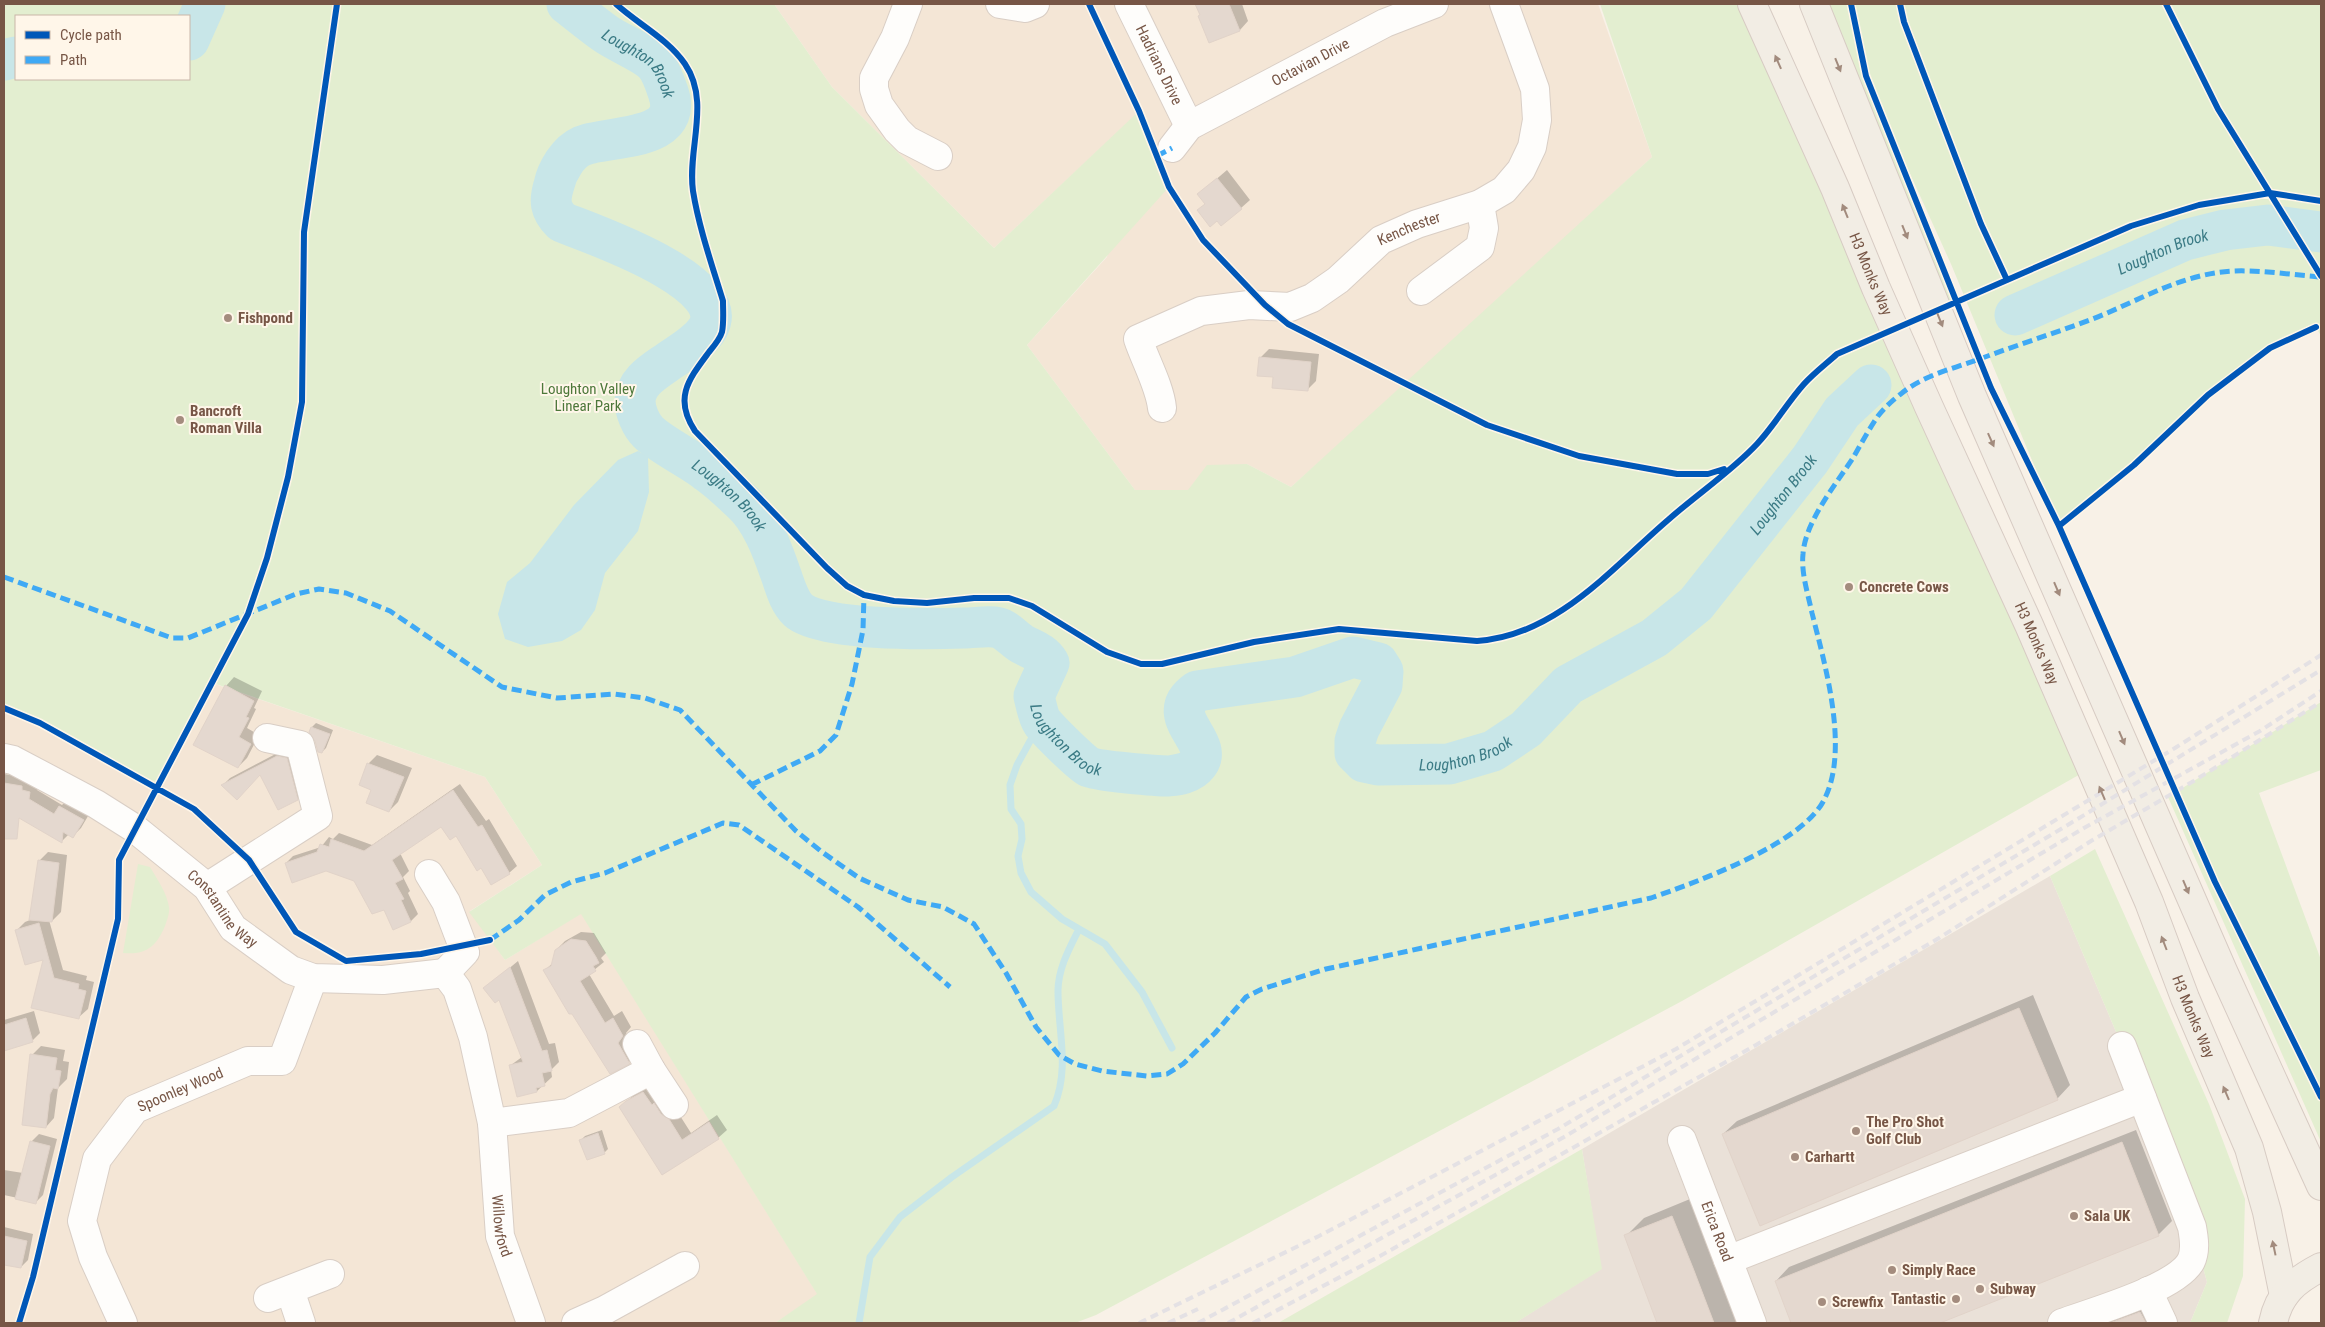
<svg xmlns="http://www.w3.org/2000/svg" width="2325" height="1327" viewBox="0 0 2325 1327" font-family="'Roboto Condensed',sans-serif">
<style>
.residential{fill:#f4e6d6}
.industrial{fill:#eae1d8}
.green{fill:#e3eed0;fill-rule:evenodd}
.water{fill:#c8e6e8}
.shadow{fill:#0003}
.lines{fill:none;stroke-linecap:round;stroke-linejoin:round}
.stream{stroke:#c8e6e8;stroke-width:7}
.river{stroke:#c8e6e8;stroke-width:41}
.building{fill:#e4d8cf;stroke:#e1d3c9}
.minor-casing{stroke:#d9cec5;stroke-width:30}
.major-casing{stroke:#d7cbc3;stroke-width:30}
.minor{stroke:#fefdfb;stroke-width:28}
.major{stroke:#f2ede4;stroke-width:28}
.rail{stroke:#e4e1e4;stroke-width:4;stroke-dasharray:8 5;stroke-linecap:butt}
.quiet{stroke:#3fa9f5;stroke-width:5;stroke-dasharray:10 5;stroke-linecap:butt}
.cycleway-casing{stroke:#fff6e9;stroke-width:9}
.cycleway{stroke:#0057b8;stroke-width:6}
.oneway{fill:#a28b7d}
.poi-dot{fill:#a48c7e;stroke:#fff6e9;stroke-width:2}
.labels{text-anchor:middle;stroke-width:4;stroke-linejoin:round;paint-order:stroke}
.street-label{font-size:15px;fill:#775646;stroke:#fff6e9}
.poi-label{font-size:15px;font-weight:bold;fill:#775646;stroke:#fff6e9;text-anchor:start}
.park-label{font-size:15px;fill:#4d783a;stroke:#fff6e9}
.water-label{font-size:16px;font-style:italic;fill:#3b7b85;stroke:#fff6e9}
</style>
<rect width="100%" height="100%" fill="#f8f1e7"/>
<path class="residential" d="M 774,4 L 1598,4 L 1652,157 L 1429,364 L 1291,487 L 1247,464 L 1189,490 L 1135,490 L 1027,345 L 1107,257 L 1139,112 L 994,248 L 832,87 Z
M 212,683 L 485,777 L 542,865 L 470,911 L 505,960 L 581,913 L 818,1295 L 775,1323 L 4,1323 L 4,708 L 40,723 L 156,786 L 188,731 Z"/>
<path class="industrial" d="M 2050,876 L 2122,1046 L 2192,1227 L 2207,1282 L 2190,1323 L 1515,1323 L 1601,1269 L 1582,1149 Z"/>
<path class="green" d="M 4,4 L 774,4 L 832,87 L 994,248 L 1139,111 L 1169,187 L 1027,345 L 1135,490 L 1188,490 L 1207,465 L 1247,464 L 1291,487 L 1652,157 L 1600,4 L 1752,4 L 2091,768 L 1682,1001 L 1096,1315 L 1075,1323 L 775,1323 L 817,1294 L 581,914 L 505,960 L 469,912 L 542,865 L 485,777 L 213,683 L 156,786 L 40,723 L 4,708 ZM 16,16 L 189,16 L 189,79 L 16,79 Z
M 1814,4 L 2321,4 L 2321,336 L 2316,327 L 2270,348 L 2208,395 L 2134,465 L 2059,526 L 1951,264 L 1872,90 L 1942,268 L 1958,302 L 1941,309 Z
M 2321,702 L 2321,770 L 2259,793 L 2321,960 L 2321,1142 L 2168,797 Z
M 2095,849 L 2209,1104 L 2245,1199 L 2243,1276 L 2227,1323 L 2190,1323 L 2207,1282 L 2192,1227 L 2122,1046 L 2050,876 Z
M 138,864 L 150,867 C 157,879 167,893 169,907 C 170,913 167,920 165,926 C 156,947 146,955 123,953 Z
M 1582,1149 L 1602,1269 L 1515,1323 L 1278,1323 Z"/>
<path class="water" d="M 638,451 L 648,457 L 649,492 L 638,531 L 605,573 L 595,610 L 581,630 L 562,641 L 528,647 L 505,639 L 498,614 L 507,582 L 530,563 L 574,505 L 618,460 Z"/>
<path class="shadow" d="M 1196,4 L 1242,4 L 1248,21 L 1240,30 L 1210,41 Z
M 1227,170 L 1250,200 L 1241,208 L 1218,219 L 1199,210 L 1206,203 L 1199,194 Z
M 1269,349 L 1319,354 L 1316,381 L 1307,390 L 1275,376 L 1260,358 Z
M 234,677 L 262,691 L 254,708 L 256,709 L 247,728 L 259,735 L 247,758 L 238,767 L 226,686 Z
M 316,723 L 333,730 L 326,748 L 322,752 L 312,727 Z
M 285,749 L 295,751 L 305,791 L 297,799 L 260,774 L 223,785 L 230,778 Z
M 377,755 L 412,768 L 398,802 L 389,811 L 368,764 Z
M 4,774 L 30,778 L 38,783 L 37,790 L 62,805 L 69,798 L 91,811 L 81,828 L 73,836 L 69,834 L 62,841 L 21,817 L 4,814 Z
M 460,784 L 486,821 L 489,819 L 517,866 L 509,873 L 492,884 L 482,866 L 456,834 L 441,825 L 400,853 L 409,871 L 403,877 L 410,891 L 408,893 L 418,914 L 411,921 L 393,929 L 385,909 L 354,880 L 326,870 L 286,863 L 293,856 L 321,847 L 329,837 L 333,839 L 339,833 L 372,845 Z
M 48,852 L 67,855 L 61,912 L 52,921 L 49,920 L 63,970 L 87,976 L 86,980 L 94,982 L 88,1009 L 79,1017 L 33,1007 L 45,958 L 17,930 L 25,922 L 30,920 L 39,861 Z
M 581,932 L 594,933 L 606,953 L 601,958 L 604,962 L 589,974 L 614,1016 L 622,1011 L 631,1027 L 626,1033 L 637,1054 L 629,1062 L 545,970 L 554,962 L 556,950 L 565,941 Z
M 518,961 L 549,1044 L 555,1043 L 559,1062 L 551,1070 L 552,1077 L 537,1091 L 511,1065 L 522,1057 L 500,998 L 485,988 Z
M 2033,995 L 2070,1085 L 2057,1099 L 1723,1134 L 1737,1121 Z
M 34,1011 L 40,1033 L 32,1041 L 4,1050 L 4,1020 Z
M 41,1046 L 65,1050 L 63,1061 L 69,1062 L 67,1079 L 58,1088 L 54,1118 L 46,1127 L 32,1055 Z
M 652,1084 L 677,1111 L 691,1133 L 717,1115 L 727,1130 L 718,1138 L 663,1174 L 620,1108 L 636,1093 Z
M 602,1130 L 608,1149 L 604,1153 L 581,1140 L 585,1136 Z
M 2136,1130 L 2172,1221 L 2158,1235 L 1935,1323 L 1793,1323 L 1776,1281 L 1789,1267 Z
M 39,1134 L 57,1139 L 43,1195 L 36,1202 L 4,1195 L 4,1170 L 23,1173 L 31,1142 Z
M 1690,1199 L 1738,1323 L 1659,1323 L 1626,1236 L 1644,1218 Z
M 4,1227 L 33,1234 L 28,1260 L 21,1267 L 4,1263 Z
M 2154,1299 L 2167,1323 L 2086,1323 Z"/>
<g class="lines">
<path class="stream" d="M 1041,721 L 1017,765 L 1010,785 L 1011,809 L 1021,824 L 1022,839 L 1018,856 L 1021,873 L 1031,892 L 1062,919 L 1105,944 L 1142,992 L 1172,1048
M 859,1323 L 870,1257 L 900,1217 L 952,1177 L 1054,1106 C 1070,1069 1058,1030 1058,991 C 1058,969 1069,949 1079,929"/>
<g class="river">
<path id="s1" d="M 567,4 C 580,14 593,25 606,34 C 619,43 646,54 655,64 C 661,71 665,83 668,92 C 686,143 606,135 582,146 C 568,152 557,171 554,185 C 549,201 550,210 562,222 C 592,234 733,282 708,328 C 700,342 682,352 669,361 C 655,371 636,381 635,401 C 635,411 641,425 648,432 C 661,445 691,459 707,472 C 720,481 731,492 742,502 C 761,519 772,549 780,572 C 785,585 788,600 798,610 C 821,631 931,629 964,628 C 974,628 984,626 994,627 C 1006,628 1012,638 1022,644 C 1033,650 1042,652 1049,663 L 1034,696 C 1036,704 1038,716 1042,722 C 1047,729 1082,764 1089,767 C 1096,771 1158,776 1169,776 C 1178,775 1191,773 1197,765 C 1217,742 1160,717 1197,691 L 1295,677 L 1353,657 L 1378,663 L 1383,671 L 1382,685 L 1359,729 L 1355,741 L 1355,753 L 1364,762 L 1378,765 L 1449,764 L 1493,751 L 1526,729 L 1568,685 L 1654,638 L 1696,604 L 1810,460 L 1842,412 L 1871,385"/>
<path d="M 189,40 L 205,4"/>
<path d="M 4,60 L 16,57"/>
<path id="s2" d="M 2015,315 L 2185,240 L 2225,230 L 2268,225 L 2321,232"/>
</g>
</g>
<path class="building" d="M 1195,4 L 1229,4 L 1240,31 L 1209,43 L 1198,16 L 1200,15 Z
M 1217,178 L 1242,209 L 1221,226 L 1217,221 L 1210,227 L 1197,210 L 1205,204 L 1197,194 Z
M 1259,357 L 1311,362 L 1308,391 L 1272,388 L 1273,377 L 1257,376 Z
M 225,685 L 254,701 L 246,717 L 249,718 L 239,737 L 251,744 L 238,768 L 193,745 Z
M 311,727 L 330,734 L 322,753 L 318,752 L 315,741 L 309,732 Z
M 277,756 L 287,758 L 298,800 L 278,810 L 260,775 L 237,800 L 221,785 Z
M 367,763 L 404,777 L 389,812 L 366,803 L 371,790 L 359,785 Z
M 4,783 L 22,786 L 22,790 L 30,792 L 29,799 L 54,814 L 59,806 L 84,820 L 73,838 L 63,832 L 62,843 L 19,818 L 17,839 L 4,839 Z
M 453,790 L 478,827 L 482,825 L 510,874 L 491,885 L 481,868 L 477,871 L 456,836 L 450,840 L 441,827 L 392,860 L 403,879 L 395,883 L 404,899 L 401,900 L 411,922 L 393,930 L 384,910 L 372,914 L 354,881 L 326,871 L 292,883 L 285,863 L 317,852 L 320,844 L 329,847 L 331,839 L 364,851 Z
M 38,860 L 59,863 L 52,922 L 29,920 Z
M 39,923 L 54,978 L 79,984 L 78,989 L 86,991 L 79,1019 L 31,1008 L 43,960 L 25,965 L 15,930 Z
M 571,939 L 586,941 L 596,957 L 599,963 L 593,966 L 596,971 L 580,981 L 605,1023 L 613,1018 L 623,1036 L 618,1043 L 630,1064 L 610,1074 L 572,1014 L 569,1014 L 543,970 L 551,966 L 555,950 Z
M 510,967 L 542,1051 L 547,1050 L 552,1071 L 542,1073 L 545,1086 L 536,1088 L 537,1092 L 517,1097 L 509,1065 L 523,1062 L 499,1000 L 495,1003 L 483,988 Z
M 2019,1008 L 2058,1100 L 1760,1226 L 1722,1134 Z
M 26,1018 L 33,1042 L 4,1051 L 4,1025 Z
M 30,1054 L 57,1058 L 55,1070 L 61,1071 L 58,1089 L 53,1088 L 50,1094 L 46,1128 L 22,1125 Z
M 643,1092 L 652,1105 L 654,1103 L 661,1114 L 669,1119 L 682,1140 L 709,1122 L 719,1139 L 662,1175 L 619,1107 L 626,1101 Z
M 598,1133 L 605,1154 L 587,1160 L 579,1140 Z
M 30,1141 L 50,1146 L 36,1204 L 15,1199 Z
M 2122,1142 L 2159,1236 L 1940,1323 L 1791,1323 L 1775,1281 Z
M 1672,1216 L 1693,1268 L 1714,1323 L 1657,1323 L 1624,1235 Z
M 4,1236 L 27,1241 L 21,1268 L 4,1265 Z
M 2140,1312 L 2146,1323 L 2109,1323 L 2118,1320 Z"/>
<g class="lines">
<g class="minor-casing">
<g id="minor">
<path d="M 908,4 L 895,38 L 874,78 L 874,89 L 879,105 L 897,130 L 907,140 L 938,156"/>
<path d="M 1000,4 L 1025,8 L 1035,4"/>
<path id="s3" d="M 1129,4 L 1189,126"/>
<path id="s4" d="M 1172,148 L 1189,126 L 1385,23 L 1434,4"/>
<path d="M 1421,291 L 1480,247 L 1484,228 L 1480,204"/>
<path id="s5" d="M 1162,408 C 1160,387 1145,360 1138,339 L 1201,311 L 1249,305 L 1290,307 L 1312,298 L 1338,280 L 1381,240 L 1417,224 L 1480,204 L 1504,190 L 1521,170 L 1532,147 L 1537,120 L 1535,89 L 1504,4"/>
<path id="s6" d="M 4,758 L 13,760 L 96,804 L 134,828 L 207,887 L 233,928 L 291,970 L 313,978 L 383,980 L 445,973 L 457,989 L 473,1037 L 492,1123 L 500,1236 L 531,1323"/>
<path d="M 429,874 L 446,902 L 465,952 L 445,973"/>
<path d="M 207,887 L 318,816 L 300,745 L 267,738"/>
<path d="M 637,1044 L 651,1070 L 674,1105"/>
<path d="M 492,1123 L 569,1113 L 651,1070"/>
<path id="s7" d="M 1682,1140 L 1752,1323"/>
<path d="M 1728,1260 L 2142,1098"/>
<path d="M 290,1290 L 301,1323"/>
<path d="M 2148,1291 L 2163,1323"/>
<path d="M 268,1298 L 330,1274"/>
<path id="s8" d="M 123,1323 L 93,1257 L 82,1221 L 97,1159 L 135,1109 L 248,1061 L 282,1061 L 313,978"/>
<path d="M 576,1323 L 605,1310 L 685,1266"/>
<path d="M 2062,1323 C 2092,1312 2177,1288 2191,1261 C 2196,1251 2194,1238 2192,1227 L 2122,1046"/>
</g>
</g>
<g class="major-casing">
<g id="major">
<path id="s9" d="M 1752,4 L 1835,188 L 1876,288 L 1929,407 L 2029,625 L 2149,902 L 2185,998 L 2249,1148 L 2267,1212 L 2284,1296"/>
<path d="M 1814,4 L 1972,396 L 2223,971 L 2321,1186"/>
<path d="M 2273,1323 C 2279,1293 2296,1280 2321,1267"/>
</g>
</g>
<use href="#minor" class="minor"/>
<use href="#major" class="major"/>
<path class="rail" d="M 1139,1323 L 1319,1236 L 1676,1049 L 2175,748 L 2321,655
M 1168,1323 L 1198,1309
M 1198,1323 L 1558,1129 L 2076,820 L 2321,670
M 1228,1323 L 1564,1137 L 2084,828 L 2260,731 L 2321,691
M 1253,1323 L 1380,1256 L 1756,1045 L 1939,938 L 2091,841 L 2192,782 L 2321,702"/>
<path class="quiet" d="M 1157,156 L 1172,148
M 4,577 L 172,638 L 188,638 L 296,594 L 319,589 L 346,593 L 390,611 L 502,687 L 557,698 L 614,694 L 645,698 L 680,710 L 796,831 L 822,852 L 859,878 L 908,900 L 943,907 L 974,924 L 1006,973 L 1036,1027 L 1059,1055 L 1075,1064 L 1102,1071 L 1147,1076 L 1167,1074 L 1183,1064 L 1215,1033 L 1246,997 L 1262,989 L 1326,969 L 1651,898 C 1697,882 1802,844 1824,800 C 1850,750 1825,665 1812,613 C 1808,594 1801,573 1803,554 C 1805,522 1836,484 1853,458 C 1861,444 1869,429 1878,416 C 1884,408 1894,399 1902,393 C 1923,376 1951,369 1977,360 C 2014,346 2052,334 2090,320 C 2137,302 2182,273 2234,271 C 2262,270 2293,275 2321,277
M 751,785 L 820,751 L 836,735 L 852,684 L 863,630 L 864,595
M 490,940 L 519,920 L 545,895 L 571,882 L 605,873 L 723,823 L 739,825 L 858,907 L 950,987"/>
<g class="cycleway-casing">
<path id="cycleway" d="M 616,4 C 638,24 668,39 685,64 C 711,102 687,149 693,191 C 699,228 712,265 723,301 C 723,311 724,322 722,332 C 720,339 714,346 709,352 C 689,379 673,398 695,431 L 827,568 L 847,586 L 864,595 L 894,601 L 927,603 L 974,598 L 1009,598 L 1032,606 L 1107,652 L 1141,664 L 1162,664 L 1254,642 L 1339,629 L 1477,641 C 1556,636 1612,568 1668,520 C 1696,495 1732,471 1757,444 C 1774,426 1787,403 1804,384 C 1814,373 1826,364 1837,354 L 2131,226 L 2199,205 L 2270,193 L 2321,201
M 1089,4 L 1139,111 L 1169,187 L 1203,240 L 1265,305 L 1288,324 L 1487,425 L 1579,456 L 1677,474 L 1708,474 L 1724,469
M 1851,4 L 1866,76 L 1991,388 L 2059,526 L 2215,882 L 2321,1097
M 1900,4 L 1904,22 L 1981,224 L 2007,280
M 2166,4 L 2218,109 L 2321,276
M 2059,526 L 2134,465 L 2208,395 L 2270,348 L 2316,327
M 4,708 L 40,723 L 194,809 L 249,860 L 296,932 L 346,961 L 421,954 L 490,940
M 19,1323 L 33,1277 L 118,919 L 119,860 L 248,614 L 267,558 L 288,477 L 302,402 L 304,232 L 337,4"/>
</g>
<use href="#cycleway" class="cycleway"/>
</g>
<defs><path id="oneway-solid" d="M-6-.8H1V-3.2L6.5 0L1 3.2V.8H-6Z" transform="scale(1.25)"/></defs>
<g class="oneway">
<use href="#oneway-solid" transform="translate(1778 62) rotate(-114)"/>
<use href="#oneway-solid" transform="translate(1838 65) rotate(68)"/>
<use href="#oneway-solid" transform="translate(1845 211) rotate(-112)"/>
<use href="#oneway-solid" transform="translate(1905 232) rotate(68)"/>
<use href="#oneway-solid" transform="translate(1940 320) rotate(68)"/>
<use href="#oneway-solid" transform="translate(1991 440) rotate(66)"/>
<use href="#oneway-solid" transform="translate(2057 589) rotate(67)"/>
<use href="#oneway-solid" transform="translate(2122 738) rotate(67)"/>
<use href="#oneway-solid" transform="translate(2102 793) rotate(-113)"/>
<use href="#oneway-solid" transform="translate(2186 887) rotate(67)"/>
<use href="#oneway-solid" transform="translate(2164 943) rotate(-111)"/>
<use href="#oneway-solid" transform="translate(2226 1093) rotate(-113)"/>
<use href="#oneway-solid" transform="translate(2274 1248) rotate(-102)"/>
</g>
<g class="poi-dot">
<circle cx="228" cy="318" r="5"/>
<circle cx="180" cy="420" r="5"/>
<circle cx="1849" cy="587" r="5"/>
<circle cx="1856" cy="1131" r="5"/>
<circle cx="1795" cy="1157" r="5"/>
<circle cx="2074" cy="1216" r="5"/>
<circle cx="1892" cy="1270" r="5"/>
<circle cx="1980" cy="1289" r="5"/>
<circle cx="1956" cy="1299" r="5"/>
<circle cx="1822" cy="1302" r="5"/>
</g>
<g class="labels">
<g class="street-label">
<text dy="5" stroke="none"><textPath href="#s4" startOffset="165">Octavian Drive</textPath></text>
<text dy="5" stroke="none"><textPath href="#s3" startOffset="68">Hadrians Drive</textPath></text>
<text dy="5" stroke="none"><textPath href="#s5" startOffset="376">Kenchester</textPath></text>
<text dy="5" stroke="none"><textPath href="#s9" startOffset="295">H3 Monks Way</textPath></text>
<text dy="5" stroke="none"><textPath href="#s9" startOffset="700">H3 Monks Way</textPath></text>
<text dy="5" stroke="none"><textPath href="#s6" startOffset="269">Constantine Way</textPath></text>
<text dy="5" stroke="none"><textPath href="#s9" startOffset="1105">H3 Monks Way</textPath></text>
<text dy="5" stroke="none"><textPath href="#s8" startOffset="286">Spoonley Wood</textPath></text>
<text dy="5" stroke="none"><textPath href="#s6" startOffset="780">Willowford</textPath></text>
<text dy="5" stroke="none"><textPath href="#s7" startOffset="98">Erica Road</textPath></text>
</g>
<g class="poi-label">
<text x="238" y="323">Fishpond</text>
<text x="190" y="416">Bancroft<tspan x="190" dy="17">Roman Villa</tspan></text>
<text x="1859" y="592">Concrete Cows</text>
<text x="1866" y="1127">The Pro Shot<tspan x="1866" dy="17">Golf Club</tspan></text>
<text x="1805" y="1162">Carhartt</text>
<text x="2084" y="1221">Sala UK</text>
<text x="1902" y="1275">Simply Race</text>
<text x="1990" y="1294">Subway</text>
<text x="1946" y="1304" text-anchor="end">Tantastic</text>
<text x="1832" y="1307">Screwfix</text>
</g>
<g class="park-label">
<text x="588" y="394">Loughton Valley<tspan x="588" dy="17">Linear Park</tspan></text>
</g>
<g class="water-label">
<text dy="6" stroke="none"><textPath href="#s1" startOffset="95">Loughton Brook</textPath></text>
<text dy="6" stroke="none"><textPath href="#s2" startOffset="161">Loughton Brook</textPath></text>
<text dy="6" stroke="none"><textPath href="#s1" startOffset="2331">Loughton Brook</textPath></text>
<text dy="6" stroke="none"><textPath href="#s1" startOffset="785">Loughton Brook</textPath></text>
<text dy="6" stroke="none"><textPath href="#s1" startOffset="1280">Loughton Brook</textPath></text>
<text dy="6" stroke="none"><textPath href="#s1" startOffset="1911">Loughton Brook</textPath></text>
</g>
</g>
<rect width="2325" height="1327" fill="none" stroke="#775646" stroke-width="10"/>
<rect x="15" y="15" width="175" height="65" fill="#fff6e9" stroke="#c9b6a8"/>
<rect x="25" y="31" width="25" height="8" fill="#0057b8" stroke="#c9b6a8"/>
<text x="60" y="40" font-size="15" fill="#775646">Cycle path</text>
<rect x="25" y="56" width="25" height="8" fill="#3fa9f5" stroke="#c9b6a8"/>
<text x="60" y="65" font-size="15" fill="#775646">Path</text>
</svg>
